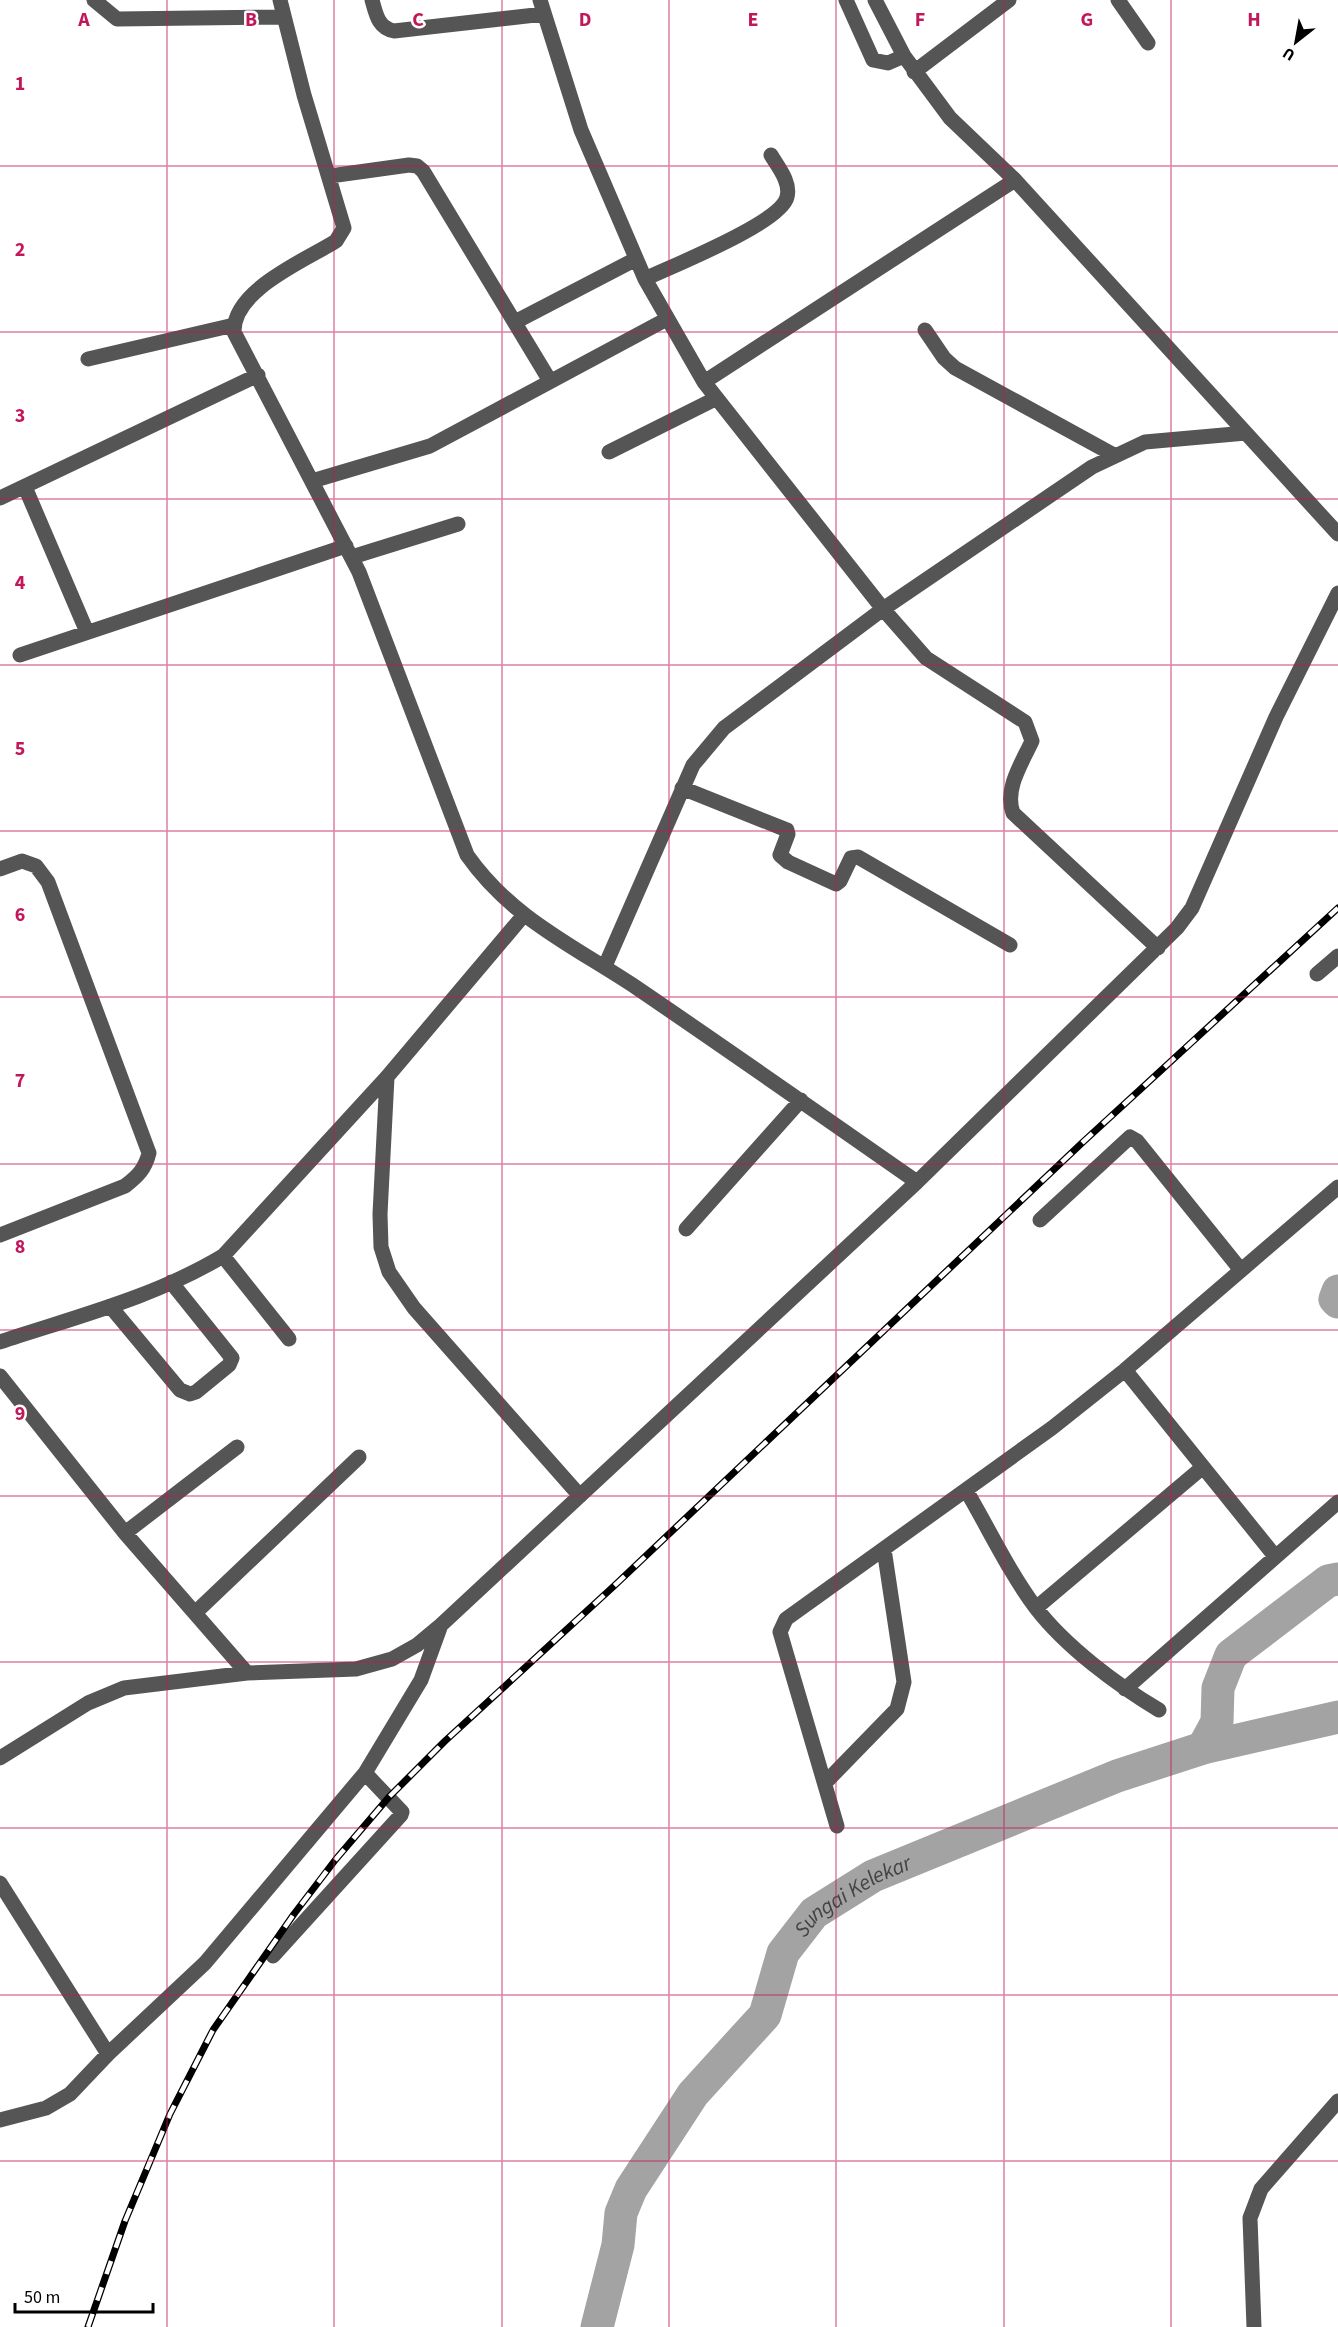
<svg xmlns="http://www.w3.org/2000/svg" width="1338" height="2327" viewBox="0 0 1338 2327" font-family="'Source Sans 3',sans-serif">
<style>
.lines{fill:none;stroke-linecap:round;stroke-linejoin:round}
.river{stroke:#a3a3a3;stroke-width:33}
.minor{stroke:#555;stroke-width:15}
.rail-casing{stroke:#000;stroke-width:7}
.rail{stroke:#fff;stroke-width:4.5;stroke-dasharray:14;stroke-linecap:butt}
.grid{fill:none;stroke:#c2185b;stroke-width:1.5;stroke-opacity:0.55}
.labels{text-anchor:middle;stroke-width:5;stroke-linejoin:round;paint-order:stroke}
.water-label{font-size:22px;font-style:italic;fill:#444;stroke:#fff}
.grid-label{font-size:20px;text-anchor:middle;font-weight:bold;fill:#c2185b;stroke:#fff;stroke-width:5;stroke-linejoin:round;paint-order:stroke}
</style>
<rect width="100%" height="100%" fill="#fff"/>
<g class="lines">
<g class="river">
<path d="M 1338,1291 L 1335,1299 L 1338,1302"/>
<path d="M 1203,1748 L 1217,1722 L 1218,1688 L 1231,1655 L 1328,1581 L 1338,1579"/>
<path id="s1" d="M 597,2327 L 618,2245 L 621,2213 L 631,2189 L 693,2094 L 765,2015 L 783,1953 L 814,1913 L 873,1876 L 1117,1776 L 1203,1748 L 1338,1717"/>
</g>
<path class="minor" d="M 94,0 L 117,19 L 284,17
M 280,0 L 304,95 L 344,228 L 336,241 C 304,261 233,290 234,332 L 359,572 L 467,855 C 512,919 574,946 637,988 C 731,1052 824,1117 917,1182
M 372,0 C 376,14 378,28 394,31 L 544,14
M 540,0 L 581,130 L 645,279 L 704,382 L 883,609 L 926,658 L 1025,722 L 1032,741 C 1022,763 1004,789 1013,813 L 1158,948
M 846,0 L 873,60 L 888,63 L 904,56
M 875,0 L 904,56 L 950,118 L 1015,180 L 1338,534
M 1118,0 L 1148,43
M 914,72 L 1009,0
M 330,176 L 409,165 L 417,166 L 423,171 L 550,381
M 645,279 C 672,266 781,223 787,197 C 791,182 778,167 771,155
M 515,322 L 636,259
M 925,330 L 944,358 L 955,368 L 1114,455
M 88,359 L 234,325
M 704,382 L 1015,180
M 609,452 L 717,398
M 312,481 L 430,446 L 667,319
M 25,487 L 87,632
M 0,498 L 258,375
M 352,557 L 458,524
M 20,655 L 346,546
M 682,788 L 787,830 L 788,834 L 780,855 L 788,862 L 836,884 L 840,881 L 851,858 L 858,857 L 1010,945
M 0,869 L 22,861 L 36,866 L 48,882 L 149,1153 C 145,1169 138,1176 125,1186 L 0,1235
M 605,966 L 693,765 L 724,728 L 883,609 L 1092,467 L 1145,442 L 1246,433
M 1317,974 L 1338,956
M 387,1077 L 380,1214 L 381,1247 L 389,1272 L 414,1308 L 580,1496
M 1040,1220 L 1130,1137 L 1137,1141 L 1240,1269
M 686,1229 L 801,1100
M 223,1256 L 289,1339
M 110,1306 L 180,1390 L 190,1394 L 196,1392 L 229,1365 L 232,1358 L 171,1282
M 0,1342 C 75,1317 155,1297 223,1256 L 387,1077 L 523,916
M 1125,1370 L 1274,1555
M 0,1376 L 125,1533 L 247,1673
M 966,1490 C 989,1529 1009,1572 1036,1608 C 1066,1647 1117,1685 1159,1710
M 125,1533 L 237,1447
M 1036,1608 L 1203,1467
M 195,1613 L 359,1457
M 1125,1689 L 1338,1502
M 0,1758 L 88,1703 L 124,1688 L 247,1673 L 356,1669 L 392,1659 L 417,1645 L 441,1625 L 917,1182 L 1177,928 L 1192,908 L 1276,717 L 1338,593
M 825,1783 L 897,1709 L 904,1682 L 884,1549
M 837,1826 L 780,1632 L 786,1619 L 1052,1428 L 1125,1370 L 1338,1187
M 0,1883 L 108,2054
M 273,1956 L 401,1815 L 402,1812 L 365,1773
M 0,2120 L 46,2108 L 70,2094 L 108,2054 L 205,1963 L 365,1773 L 421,1680 L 441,1625
M 1254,2327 L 1250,2218 L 1261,2189 L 1338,2101"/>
<g class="rail-casing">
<path id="rail" d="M 88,2327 L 125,2221 L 170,2114 L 213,2030 L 294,1914 L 336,1859 L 389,1797 L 445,1741 L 614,1586 L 1083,1142 L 1338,908"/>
</g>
<use href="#rail" class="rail"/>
</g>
<path class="grid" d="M 167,0 L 167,2327M 334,0 L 334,2327M 502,0 L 502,2327M 669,0 L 669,2327M 836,0 L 836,2327M 1004,0 L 1004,2327M 1171,0 L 1171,2327M 0,166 L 1338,166M 0,332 L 1338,332M 0,499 L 1338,499M 0,665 L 1338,665M 0,831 L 1338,831M 0,997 L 1338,997M 0,1164 L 1338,1164M 0,1330 L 1338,1330M 0,1496 L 1338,1496M 0,1662 L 1338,1662M 0,1828 L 1338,1828M 0,1995 L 1338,1995M 0,2161 L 1338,2161"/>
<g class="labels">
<g class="water-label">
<text dy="8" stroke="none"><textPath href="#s1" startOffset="520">Sungai Kelekar</textPath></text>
</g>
</g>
<g class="grid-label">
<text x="84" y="26">A</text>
<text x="251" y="26">B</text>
<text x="418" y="26">C</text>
<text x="585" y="26">D</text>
<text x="753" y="26">E</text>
<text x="920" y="26">F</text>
<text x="1087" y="26">G</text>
<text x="1254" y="26">H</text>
<text x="20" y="90">1</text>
<text x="20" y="256">2</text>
<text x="20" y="422">3</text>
<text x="20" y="589">4</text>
<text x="20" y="755">5</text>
<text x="20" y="921">6</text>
<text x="20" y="1087">7</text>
<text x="20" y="1253">8</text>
<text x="20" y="1420">9</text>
</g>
<g transform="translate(1296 42) rotate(211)" stroke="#ffffff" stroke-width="4.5" paint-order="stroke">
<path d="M0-4.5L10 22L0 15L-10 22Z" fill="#000000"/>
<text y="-9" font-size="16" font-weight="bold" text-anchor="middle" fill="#000000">U</text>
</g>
<path d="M15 2303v9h138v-9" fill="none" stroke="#000000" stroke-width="3"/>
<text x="24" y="2303" font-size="18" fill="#000000" stroke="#ffffff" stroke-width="4.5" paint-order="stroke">50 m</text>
</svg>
